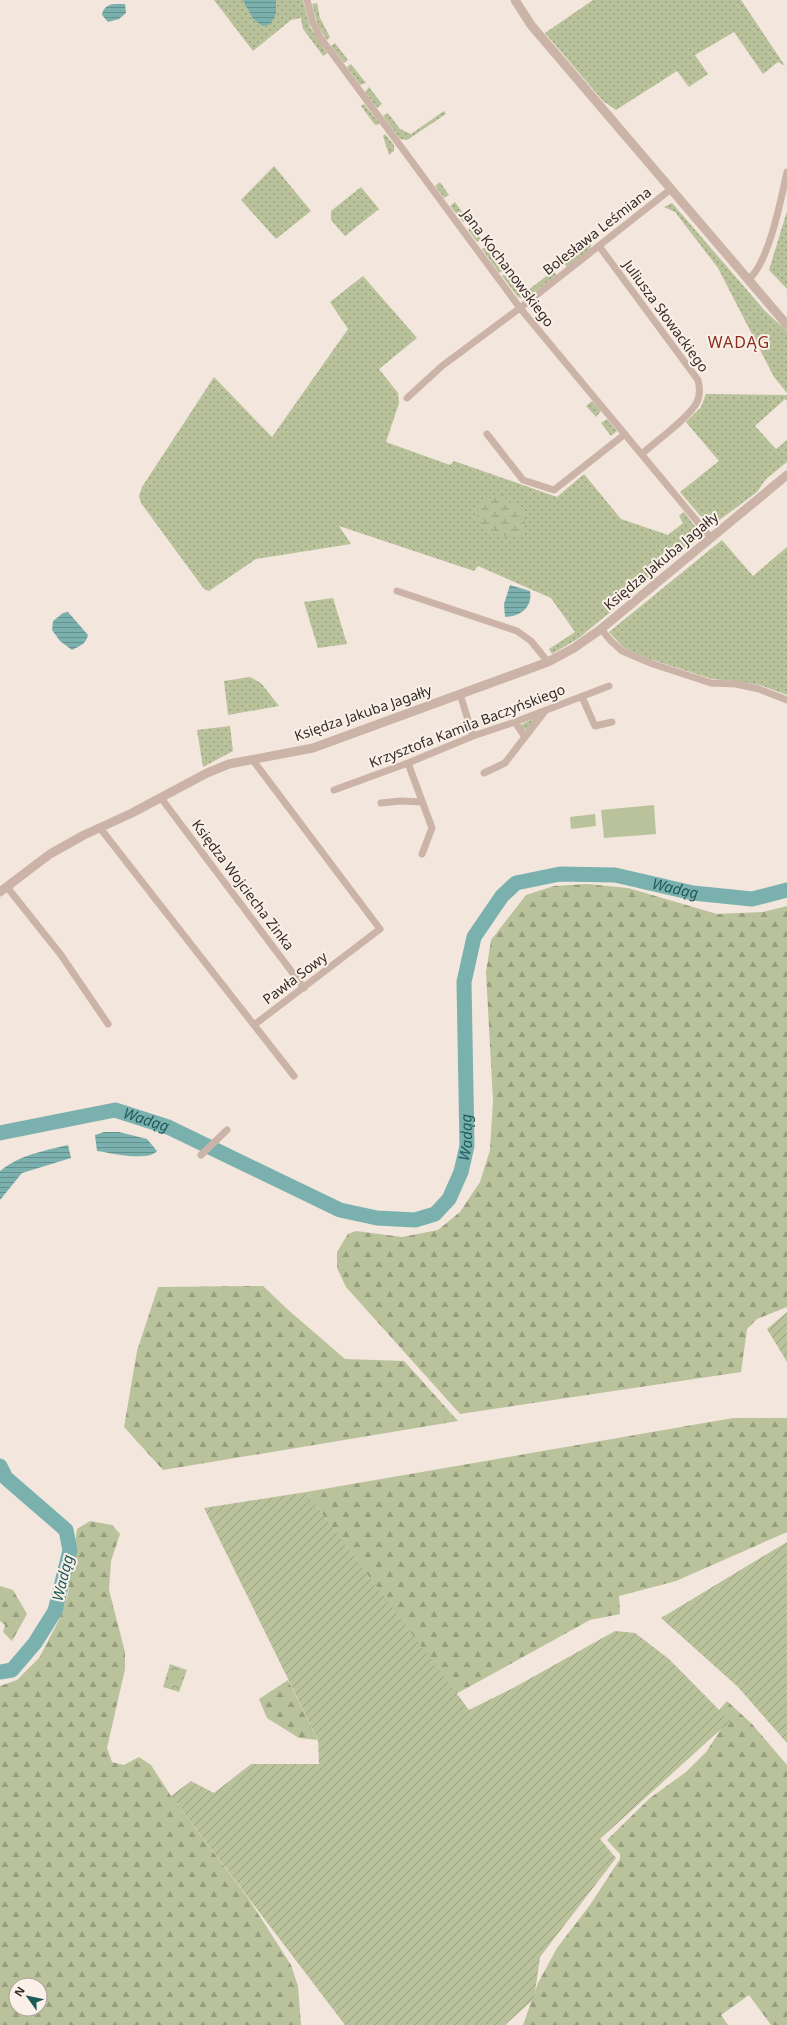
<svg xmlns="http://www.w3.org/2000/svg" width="787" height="2025" viewBox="0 0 787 2025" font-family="'Noto Sans',sans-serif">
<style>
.grass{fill:url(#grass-dots)}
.forest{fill:url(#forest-firs);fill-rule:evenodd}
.wetland{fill:url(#wetland-marsh)}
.park{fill:url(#park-crowns)}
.garden{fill:url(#garden-furrows)}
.pitch{fill:#b9c29b}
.water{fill:url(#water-rules)}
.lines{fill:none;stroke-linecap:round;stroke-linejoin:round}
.river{stroke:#7ab1ae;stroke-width:15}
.minor{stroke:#cbb4a7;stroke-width:7}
.tertiary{stroke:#cbb4a7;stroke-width:9}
.labels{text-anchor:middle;stroke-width:4;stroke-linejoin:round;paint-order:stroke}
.street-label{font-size:14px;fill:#372b28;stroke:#faf0e8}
.water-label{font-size:15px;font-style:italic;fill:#1c5a59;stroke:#faf0e8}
.quarter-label{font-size:16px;letter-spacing:1px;fill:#892e1e;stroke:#faf0e8}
</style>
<defs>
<pattern id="grass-dots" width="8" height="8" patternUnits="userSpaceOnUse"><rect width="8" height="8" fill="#b9c29b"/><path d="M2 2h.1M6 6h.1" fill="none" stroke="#979e7e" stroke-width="1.8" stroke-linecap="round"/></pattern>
<pattern id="forest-firs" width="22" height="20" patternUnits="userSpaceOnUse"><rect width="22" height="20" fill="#b9c29b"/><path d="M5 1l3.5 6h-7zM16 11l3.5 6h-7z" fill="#979e7e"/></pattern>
<pattern id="wetland-marsh" width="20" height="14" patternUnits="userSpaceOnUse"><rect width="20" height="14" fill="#b9c29b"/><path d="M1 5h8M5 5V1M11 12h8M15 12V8" fill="none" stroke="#979e7e"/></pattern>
<pattern id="park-crowns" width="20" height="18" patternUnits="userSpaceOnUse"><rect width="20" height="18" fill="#b9c29b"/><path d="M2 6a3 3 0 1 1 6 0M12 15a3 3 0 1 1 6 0" fill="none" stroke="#979e7e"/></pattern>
<pattern id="garden-furrows" width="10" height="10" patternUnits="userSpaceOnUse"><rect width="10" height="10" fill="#b9c29b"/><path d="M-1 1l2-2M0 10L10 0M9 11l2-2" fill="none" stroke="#979e7e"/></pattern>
<pattern id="water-rules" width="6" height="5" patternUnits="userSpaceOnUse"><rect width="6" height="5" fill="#7ab1ae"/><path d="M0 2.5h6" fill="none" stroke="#65908e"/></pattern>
</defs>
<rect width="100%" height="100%" fill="#f3e6dc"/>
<path class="grass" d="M 214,0 L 303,0 L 310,27 L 327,53 L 323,56 L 321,53 L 303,29 L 301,18 L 291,20 L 253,51 Z
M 593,0 L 741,0 L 785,66 L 778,62 L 763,74 L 734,32 L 695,55 L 708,74 L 689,87 L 677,71 L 616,110 L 603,101 L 545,33 Z
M 317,3 L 320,18 L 330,37 L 327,40 L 318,26 L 312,4 Z
M 335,43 L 348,60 L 344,63 L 331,46 Z
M 351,64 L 366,83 L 360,85 L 347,67 Z
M 369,87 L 382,104 L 377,108 L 365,92 Z
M 364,104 L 380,124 L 375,125 L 361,106 Z
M 444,111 L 446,114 L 407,140 L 400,139 L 383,116 L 388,113 L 400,129 L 411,134 Z
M 385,134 L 394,145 L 394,151 L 389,155 L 383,136 Z
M 274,166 L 311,211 L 276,239 L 241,200 Z
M 440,182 L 449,195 L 444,198 L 435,186 Z
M 361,187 L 379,209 L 345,236 L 331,220 L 331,211 Z
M 455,202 L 467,219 L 463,222 L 450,206 Z
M 672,203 L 766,312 L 787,331 L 787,393 L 774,377 L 718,268 L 675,212 L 664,207 Z
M 787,211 L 787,289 L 769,270 Z
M 472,227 L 482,240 L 477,242 L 468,230 Z
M 586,238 L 591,243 L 590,249 L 567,267 L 563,263 L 580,251 Z
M 486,246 L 504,270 L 499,273 L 482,249 Z
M 553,271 L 557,275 L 525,299 L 518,297 L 502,276 L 506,273 L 515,286 L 527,291 Z
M 363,276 L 417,338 L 379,369 L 398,393 L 399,403 L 386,442 L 450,465 L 454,461 L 557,497 L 584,474 L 621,519 L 668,535 L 683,523 L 679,516 L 684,512 L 698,530 L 698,539 L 579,638 L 552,654 L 549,649 L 575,632 L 551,598 L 478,566 L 474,571 L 339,526 L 351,544 L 256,559 L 209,591 L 204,589 L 141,503 L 139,496 L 142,487 L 214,377 L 272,437 L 348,329 L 330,302 Z
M 706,394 L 787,395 L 787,401 L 785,399 L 755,426 L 776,449 L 787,440 L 787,462 L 766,479 L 757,492 L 713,525 L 708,525 L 680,492 L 719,461 L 686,422 L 701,407 Z
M 592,401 L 601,411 L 596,417 L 586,406 Z
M 607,419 L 617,431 L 611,436 L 601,423 Z
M 722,540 L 753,576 L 787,547 L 787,695 L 760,685 L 736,681 L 712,679 L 647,658 L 624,648 L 609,632 Z
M 333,598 L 347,644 L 318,648 L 304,602 Z
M 250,677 L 261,683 L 279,706 L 228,715 L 224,681 Z
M 534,718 L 535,719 L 527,730 L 522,729 L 521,725 Z
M 230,726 L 233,751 L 203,767 L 197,730 Z"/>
<path class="forest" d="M 587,884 L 628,888 L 717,914 L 763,912 L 787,906 L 787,1307 L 757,1319 L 747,1329 L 741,1372 L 460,1414 L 346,1287 L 337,1268 L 337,1252 L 348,1234 L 356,1231 L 402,1237 L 438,1230 L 460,1212 L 480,1182 L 490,1150 L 493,1101 L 486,972 L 491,940 L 526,895 L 554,886 Z
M 263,1286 L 286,1308 L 345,1359 L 404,1361 L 458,1421 L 163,1470 L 124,1427 L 137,1351 L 158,1287 Z
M 733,1418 L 787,1418 L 787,1532 L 676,1581 L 619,1596 L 620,1614 L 590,1620 L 456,1694 L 306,1492 Z
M 90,1521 L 112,1525 L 120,1534 L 111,1561 L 109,1590 L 125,1652 L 125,1669 L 107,1748 L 112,1762 L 124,1765 L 139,1757 L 151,1765 L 171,1796 L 248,1898 L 291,1965 L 298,1986 L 301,2025 L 0,2025 L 0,1686 L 17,1680 L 39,1658 L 59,1620 L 68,1594 L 77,1529 ZM 16,1985 L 40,1985 L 40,2009 L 16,2009 Z
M 0,1586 L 13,1590 L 27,1614 L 12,1641 L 3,1632 L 5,1625 L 0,1621 Z
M 288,1680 L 318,1740 L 299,1738 L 267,1718 L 259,1699 Z
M 727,1701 L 752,1724 L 787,1765 L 787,2025 L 771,2025 L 749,1995 L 721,2015 L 728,2025 L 523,2025 L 538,1983 L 557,1948 L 590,1905 L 620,1859 L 620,1854 L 607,1840 L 650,1798 L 686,1772 L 706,1752 L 726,1722 L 719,1710 Z"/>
<path class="wetland" d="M 503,495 L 509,502 L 523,510 C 526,520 526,528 520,536 C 503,538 486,535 477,520 L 478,505 L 484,500 Z"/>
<path class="park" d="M 170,1664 L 187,1670 L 179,1692 L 163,1687 Z"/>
<path class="garden" d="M 787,1312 L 787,1362 L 767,1329 Z
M 306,1492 L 469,1710 L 515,1687 L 615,1631 L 635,1633 L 669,1659 L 730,1721 L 600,1839 L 616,1858 L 540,1957 L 534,1999 L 505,2025 L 345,2025 L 171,1796 L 191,1781 L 214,1793 L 251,1764 L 319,1764 L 318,1740 L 204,1508 Z
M 787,1542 L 787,1743 L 738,1687 L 661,1618 Z"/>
<path class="pitch" d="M 654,805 L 656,834 L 604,838 L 601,810 Z
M 595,814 L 596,826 L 571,829 L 570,817 Z"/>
<path class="water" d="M 243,0 L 276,0 L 276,13 L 271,24 L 263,26 L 253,19 Z
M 115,4 L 125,4 L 126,13 L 119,19 L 108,22 L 102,15 C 103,8 108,4 115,4 Z
M 510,585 L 530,591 C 533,607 520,617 505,617 L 504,604 Z
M 68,612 L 88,635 C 86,644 80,646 72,650 L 60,641 L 52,630 L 53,621 L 63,613 Z
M 104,1132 L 119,1132 L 147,1139 L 157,1151 C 147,1162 111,1153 97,1151 L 95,1135 Z
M 68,1145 L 71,1158 L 22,1173 L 0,1200 L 0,1171 C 20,1155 43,1151 68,1145 Z"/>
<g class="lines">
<g class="river">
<path id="s1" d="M 0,1133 L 115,1110 L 168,1127 L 340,1210 L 377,1218 L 415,1220 L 435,1214 L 449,1199 L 461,1172 L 467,1146 L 464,982 L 474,937 L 502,896 L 516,883 L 560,874 L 615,875 L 693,893 L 752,899 L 787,890"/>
<path d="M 0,1466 L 6,1478 L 66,1530 L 70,1550 L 55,1611 L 35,1643 L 12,1670 L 0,1672"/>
</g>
<path class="minor" d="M 307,0 L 313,23 L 320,37 L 520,308 L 711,538
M 599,246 L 698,380 C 700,388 700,397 696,404 C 686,420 656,441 642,454
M 749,279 C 769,262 781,199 787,172
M 407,398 L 442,366 L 520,308 L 671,189
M 487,434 L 523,480 L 554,490 L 625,434
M 397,591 L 517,631 L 531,641 L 548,662
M 601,629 L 611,641 L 622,651 L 653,664 L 711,683 L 736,684 L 759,689 L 787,700
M 460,694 L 473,736
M 582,697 L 595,726 L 612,722
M 515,722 L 525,737
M 408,763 L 432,828 L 422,854
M 484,773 L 505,763 L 545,711
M 334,790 L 408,763 L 473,736 L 515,722 L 609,686
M 161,798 L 304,988
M 381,803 L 400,801 L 422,802
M 100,828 L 254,1025 L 380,929 L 252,759
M 7,887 L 61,955 L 108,1024
M 254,1025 L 294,1076
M 201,1155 L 227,1130"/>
<path class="tertiary" d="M 515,0 L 531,25 L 787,325
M 0,892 L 50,854 L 84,835 L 132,813 L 207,773 L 229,764 L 313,748 L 548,662 L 574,648 L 601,629 L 787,475"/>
</g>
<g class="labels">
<g class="street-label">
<text transform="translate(597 231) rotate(-38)" y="5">Bolesława Leśmiana</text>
<text transform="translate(508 268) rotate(53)" y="5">Jana Kochanowskiego</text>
<text transform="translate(666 316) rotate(54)" y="5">Juliusza Słowackiego</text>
<text transform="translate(661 561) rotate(-40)" y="5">Księdza Jakuba Jagałły</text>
<text transform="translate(363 713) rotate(-19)" y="5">Księdza Jakuba Jagałły</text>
<text transform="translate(467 726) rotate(-21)" y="5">Krzysztofa Kamila Baczyńskiego</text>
<text transform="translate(243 885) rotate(53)" y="5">Księdza Wojciecha Zinka</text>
<text transform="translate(295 978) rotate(-37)" y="5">Pawła Sowy</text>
</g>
<g class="water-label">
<text dy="5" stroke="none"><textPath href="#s1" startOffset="978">Wadąg</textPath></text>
<text dy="5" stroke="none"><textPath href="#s1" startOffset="150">Wadąg</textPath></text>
<text dy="5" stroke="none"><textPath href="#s1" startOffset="546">Wadąg</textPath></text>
<text transform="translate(63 1578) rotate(-76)" y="5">Wadąg</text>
</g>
<g class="quarter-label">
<text x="739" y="348">WADĄG</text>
</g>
</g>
<g transform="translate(28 1997) rotate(303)"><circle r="19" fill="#faf0e8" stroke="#aca19b"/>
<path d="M0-3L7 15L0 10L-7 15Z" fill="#1c5a59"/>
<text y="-6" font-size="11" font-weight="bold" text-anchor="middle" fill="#372b28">N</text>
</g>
</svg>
